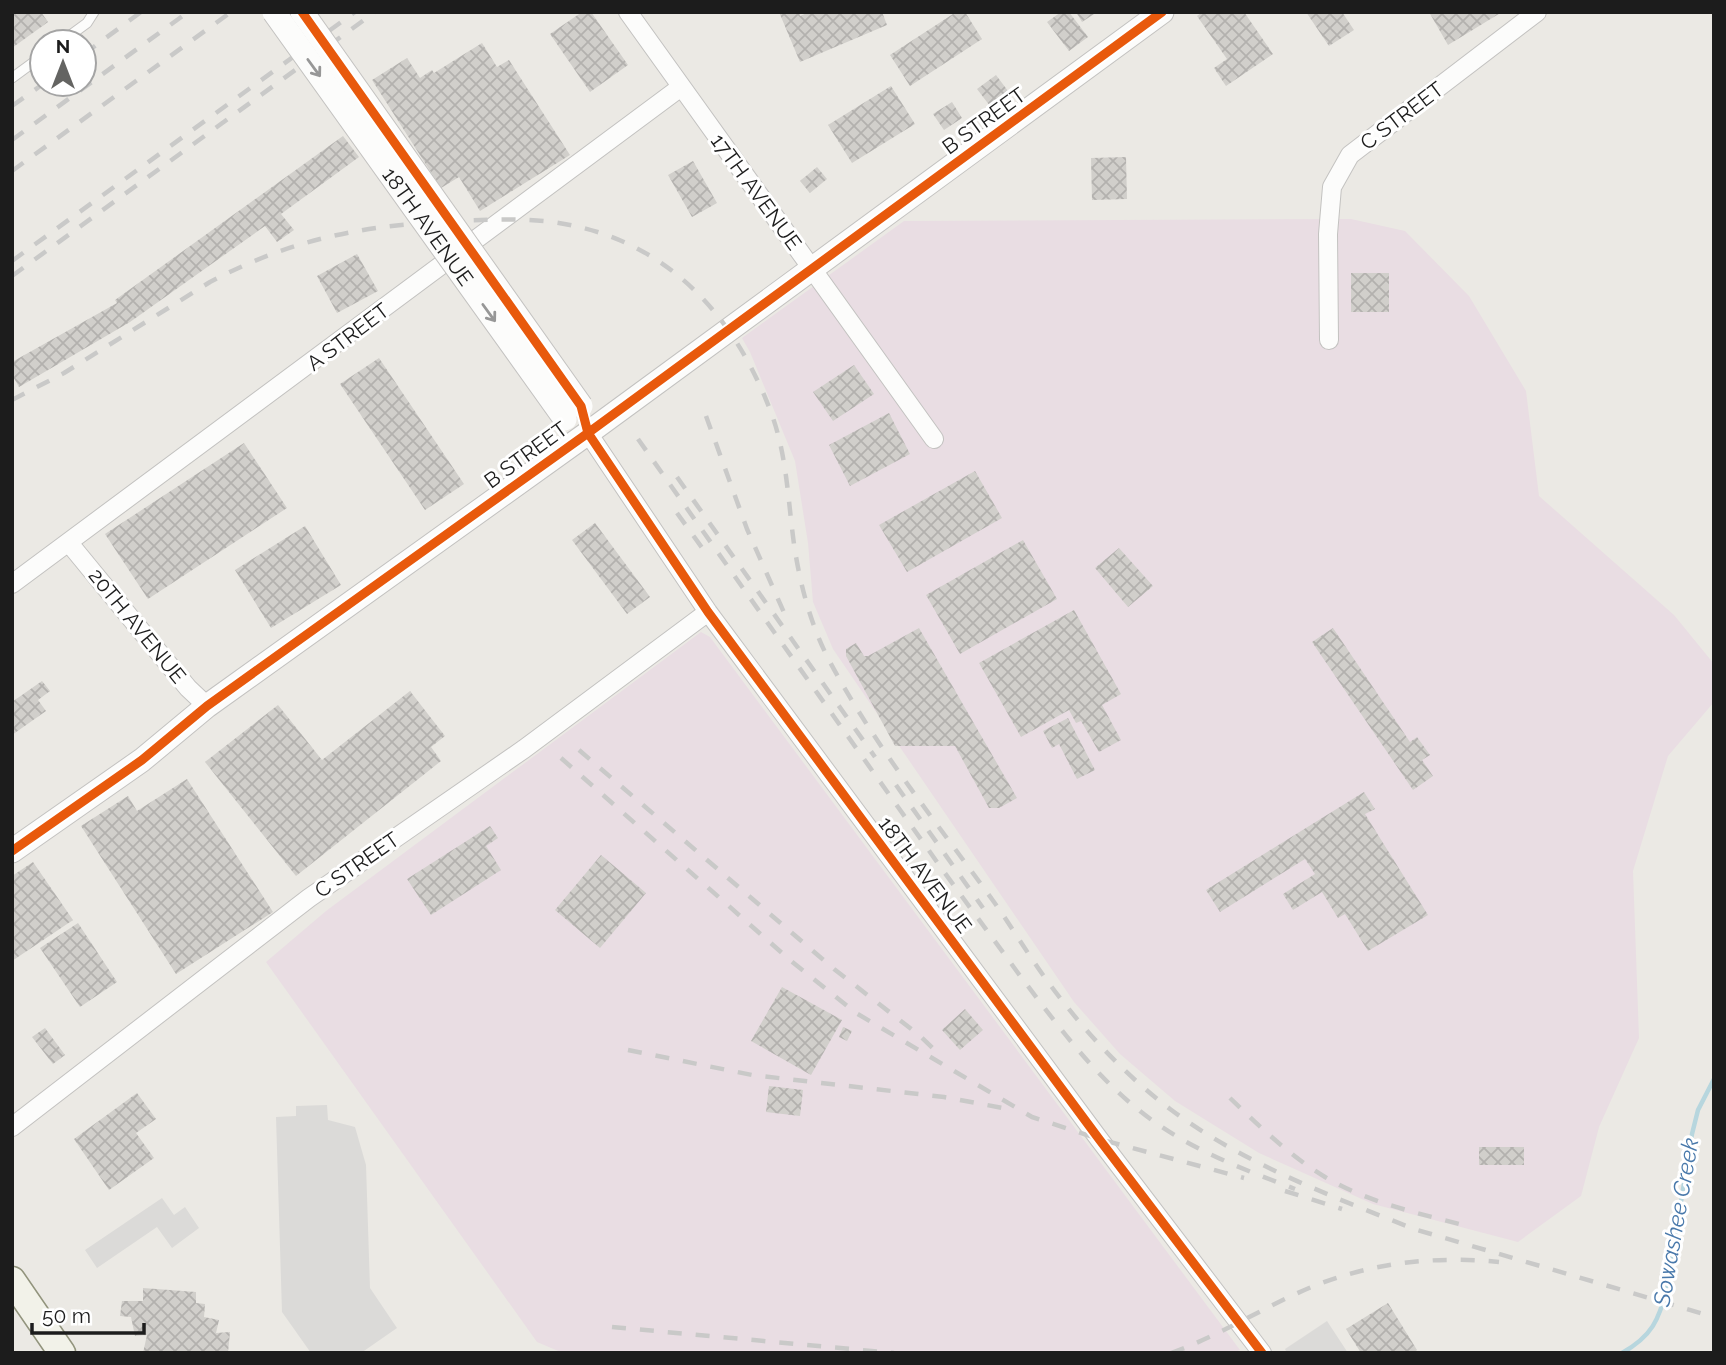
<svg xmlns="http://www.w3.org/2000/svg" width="1726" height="1365" viewBox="0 0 1726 1365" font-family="Raleway,sans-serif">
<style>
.industrial{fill:#e9dde3}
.parking{fill:#dbdad8}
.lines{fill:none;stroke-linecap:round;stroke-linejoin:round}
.stream{stroke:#b7d6de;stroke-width:4.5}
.building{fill:url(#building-cross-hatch)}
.service-casing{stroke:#c3c2c0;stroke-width:11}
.minor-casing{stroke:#c3c2c0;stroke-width:20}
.tertiary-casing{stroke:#c3c2c0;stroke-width:25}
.secondary-casing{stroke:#92947d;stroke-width:29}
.service{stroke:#fcfcfb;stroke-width:9}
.minor{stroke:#fcfcfb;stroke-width:18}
.tertiary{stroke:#fcfcfb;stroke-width:23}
.secondary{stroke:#f2f2e9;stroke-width:26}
.rail{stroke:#c9c9c8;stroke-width:4.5;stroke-dasharray:14 14;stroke-linecap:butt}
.tertiary-bridge-casing{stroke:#c3c2c0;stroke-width:25;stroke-linecap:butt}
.tertiary-bridge{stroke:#fcfcfb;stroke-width:23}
.cycleway-casing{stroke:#fff;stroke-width:13}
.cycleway{stroke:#e8590c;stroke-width:9}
.oneway{stroke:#979797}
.labels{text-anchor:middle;stroke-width:6;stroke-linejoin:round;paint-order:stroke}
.street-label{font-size:21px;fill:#1c1c1c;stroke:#fff}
.water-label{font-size:23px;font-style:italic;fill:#4979ab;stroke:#fff}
</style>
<defs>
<pattern id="building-cross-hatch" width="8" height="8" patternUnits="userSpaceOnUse" patternTransform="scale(1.75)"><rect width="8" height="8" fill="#d1cfcb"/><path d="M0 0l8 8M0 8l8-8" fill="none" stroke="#b3b1ae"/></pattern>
</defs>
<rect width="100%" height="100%" fill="#ebe9e4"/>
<path class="industrial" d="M 1351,219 L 1405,231 L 1469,296 L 1526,391 L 1539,496 L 1674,615 L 1714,664 L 1714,702 L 1668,756 L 1633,871 L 1639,1038 L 1599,1127 L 1581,1196 L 1518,1242 L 1373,1204 L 1259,1153 L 1175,1101 L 1120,1054 L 1074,1002 L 833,649 L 813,602 L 808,543 L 795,461 L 750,352 L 742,338 L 904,221 Z
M 701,632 L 710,637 L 1240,1350 L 1233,1353 L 563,1353 L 537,1342 L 266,962 L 326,911 Z"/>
<path class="parking" d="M 327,1105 L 328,1120 L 355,1127 L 366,1165 L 370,1288 L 397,1328 L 361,1353 L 311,1353 L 282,1312 L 276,1117 L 296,1116 L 296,1106 Z
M 162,1198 L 174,1215 L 185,1207 L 199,1228 L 172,1248 L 157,1227 L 97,1268 L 85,1250 Z
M 1327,1321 L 1348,1353 L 1287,1353 L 1285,1349 Z"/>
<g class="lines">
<path class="stream" d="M 1622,1353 C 1652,1336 1659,1320 1667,1288 L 1692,1134 L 1698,1110 L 1714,1079"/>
</g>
<path class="building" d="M 12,12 L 41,12 L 48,22 L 12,48 Z
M 582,12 L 591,12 L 628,65 L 590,92 L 550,34 Z
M 779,12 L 799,12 L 800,16 L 809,12 L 882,12 L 887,25 L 800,62 Z
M 956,12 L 965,12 L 982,39 L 910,86 L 890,55 Z
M 1061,12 L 1069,12 L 1088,37 L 1069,51 L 1047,22 Z
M 1076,12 L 1097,12 L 1082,22 Z
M 1202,12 L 1244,12 L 1273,54 L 1226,86 L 1214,68 L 1227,59 L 1197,16 Z
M 1306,12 L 1342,12 L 1354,30 L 1329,46 Z
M 1429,12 L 1502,12 L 1448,45 Z
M 482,43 L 497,67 L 509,60 L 570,155 L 480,211 L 459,177 L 441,188 L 372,80 L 407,58 L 420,78 L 432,70 L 434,73 Z
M 996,75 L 1011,95 L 993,110 L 977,89 Z
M 891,86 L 915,124 L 852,163 L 828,125 Z
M 952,102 L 962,118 L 944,130 L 933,114 Z
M 343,136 L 359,157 L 281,214 L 294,230 L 277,242 L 265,226 L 130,322 L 19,387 L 12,375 L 12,362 L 117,303 L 115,300 Z
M 1126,157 L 1127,199 L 1092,200 L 1091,158 Z
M 693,161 L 717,203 L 692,217 L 668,175 Z
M 817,167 L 827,179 L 810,193 L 800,181 Z
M 357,254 L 378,291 L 337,313 L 317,276 Z
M 1351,273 L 1389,273 L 1389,312 L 1351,312 Z
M 379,358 L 464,484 L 425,510 L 340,384 Z
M 854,365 L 874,394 L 833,421 L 813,392 Z
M 889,413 L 910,454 L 850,486 L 829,445 Z
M 244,443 L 287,508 L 148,599 L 105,534 Z
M 975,471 L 1002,518 L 907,572 L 879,525 Z
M 595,523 L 650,597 L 627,614 L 572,540 Z
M 305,526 L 341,585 L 271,628 L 235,570 Z
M 1023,540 L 1057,599 L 960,654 L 926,595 Z
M 1119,548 L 1153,586 L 1128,607 L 1095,568 Z
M 1074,610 L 1121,694 L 1102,705 L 1121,740 L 1099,752 L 1081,721 L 1076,723 L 1069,710 L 1021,737 L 979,663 Z
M 919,628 L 1017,798 L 999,808 L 989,808 L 955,746 L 895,746 L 846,656 L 846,649 L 856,643 L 864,656 L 868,656 Z
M 1333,628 L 1410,742 L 1417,737 L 1430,755 L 1422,760 L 1433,776 L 1413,790 L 1312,642 Z
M 42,681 L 50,691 L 38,700 L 46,711 L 12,735 L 12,702 Z
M 410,691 L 445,736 L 431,747 L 441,761 L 296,876 L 205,762 L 278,705 L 322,760 Z
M 1068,718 L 1095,770 L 1077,779 L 1059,744 L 1052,748 L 1043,731 Z
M 187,779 L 273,912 L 176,974 L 81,826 L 128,796 L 137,811 Z
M 1364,792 L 1375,809 L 1365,814 L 1428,915 L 1368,951 L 1345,914 L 1338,918 L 1322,892 L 1293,910 L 1283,894 L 1315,874 L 1305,859 L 1220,912 L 1206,890 Z
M 490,826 L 498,838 L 486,846 L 501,870 L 431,915 L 407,879 Z
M 601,855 L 646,893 L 600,948 L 555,910 Z
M 33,862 L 73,920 L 12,961 L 12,876 Z
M 78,923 L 117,982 L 80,1007 L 40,948 Z
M 782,987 L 842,1020 L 811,1075 L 751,1041 Z
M 965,1009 L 983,1030 L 960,1050 L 942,1030 Z
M 843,1027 L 852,1031 L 847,1041 L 839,1037 Z
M 45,1028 L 65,1055 L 53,1064 L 32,1037 Z
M 769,1086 L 803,1090 L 800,1116 L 766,1112 Z
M 137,1093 L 156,1119 L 136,1133 L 154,1158 L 109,1190 L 74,1139 Z
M 1479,1147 L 1524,1147 L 1524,1165 L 1479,1165 Z
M 143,1288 L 196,1292 L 196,1303 L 205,1304 L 204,1317 L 219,1320 L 216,1333 L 230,1332 L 228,1353 L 143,1353 L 147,1335 L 135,1336 L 131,1317 L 120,1316 L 122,1301 L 143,1301 Z
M 1388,1303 L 1417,1350 L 1414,1353 L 1361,1353 L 1346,1329 Z"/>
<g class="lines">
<g class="service-casing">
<path id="service" d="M 61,42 L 87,23 L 94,12
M 12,78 L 42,56"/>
</g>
<g class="minor-casing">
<path id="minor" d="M 628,12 L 934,439
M 1329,340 L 1328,234 L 1332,187 L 1350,155 L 1537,12
M 588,433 L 708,612 L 1099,1139 L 1262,1353
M 69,543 L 188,688 L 207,706
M 12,584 L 681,87
M 12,1127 L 309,898 L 524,749 L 708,612"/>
</g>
<g class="tertiary-casing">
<path id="tertiary" d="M 12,851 L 142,760 L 207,706 L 588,433 L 1162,12"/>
</g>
<g class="secondary-casing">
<path id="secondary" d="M 12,1280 L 62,1353"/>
</g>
<use href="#service" class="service"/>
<use href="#minor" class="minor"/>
<use href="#tertiary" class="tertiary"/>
<use href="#secondary" class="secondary"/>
<path class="rail" d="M 84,54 L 141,12
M 12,106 L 43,84
M 12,140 L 188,12
M 12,171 L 231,12
M 12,261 L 355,12
M 12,276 L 375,12
M 12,400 L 64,373 L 210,282 C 286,242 353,227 438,222 C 474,220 508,218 544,221 C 659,233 733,309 772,415 C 787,457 788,501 794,544 C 800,585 811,626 830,662 C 876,748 937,823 994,902 C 1011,926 1026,951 1043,975 C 1078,1024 1121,1072 1170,1109 C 1242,1163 1331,1196 1414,1229 L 1714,1317
M 706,416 L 747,529 L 786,617
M 638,439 C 733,574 829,710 925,845 C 955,888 987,930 1018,973 C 1055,1022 1092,1073 1140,1111 C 1186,1148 1240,1168 1295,1189
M 677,477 L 875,757
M 677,513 L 708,556
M 579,750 L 834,969 L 919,1035 L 942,1057
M 561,758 L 790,960 L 856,1013 L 1032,1117 L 1099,1139 L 1244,1178
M 896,785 L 983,908
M 628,1050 L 752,1075 L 944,1097 L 1008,1109
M 1230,1098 C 1259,1126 1290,1156 1325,1177 C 1367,1202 1417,1213 1463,1225
M 1285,1191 L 1342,1209
M 612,1327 L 894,1353
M 1171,1353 C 1222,1335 1268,1304 1319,1284 C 1377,1262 1437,1256 1499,1262"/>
<g class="tertiary-bridge-casing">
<g id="tertiary-bridge">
<path id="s1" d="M 274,12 L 565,419"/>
<path d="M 302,12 L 581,406"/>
</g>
</g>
<use href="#tertiary-bridge" class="tertiary-bridge"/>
<g class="cycleway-casing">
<path id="cycleway" d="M 302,12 L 581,406 L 588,433 L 708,612 L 1099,1139 L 1262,1353
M 12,851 L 142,760 L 207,706 L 588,433 L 1162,12"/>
</g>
<use href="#cycleway" class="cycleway"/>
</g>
<defs><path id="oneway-shaft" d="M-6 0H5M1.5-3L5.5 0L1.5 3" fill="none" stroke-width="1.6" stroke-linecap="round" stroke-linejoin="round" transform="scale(1.75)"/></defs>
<g class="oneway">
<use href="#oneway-shaft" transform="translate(314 68) rotate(54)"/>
<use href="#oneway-shaft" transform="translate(489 313) rotate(54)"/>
</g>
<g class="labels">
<g class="street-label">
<text transform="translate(1402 116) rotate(-37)" y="7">C STREET</text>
<text transform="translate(984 121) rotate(-36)" y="7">B STREET</text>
<text transform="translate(756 192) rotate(54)" y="7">17TH AVENUE</text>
<text dy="7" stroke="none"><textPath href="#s1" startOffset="264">18TH AVENUE</textPath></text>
<text transform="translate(348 337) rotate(-37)" y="7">A STREET</text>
<text transform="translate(526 455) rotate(-36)" y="7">B STREET</text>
<text transform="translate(137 626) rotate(51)" y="7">20TH AVENUE</text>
<text transform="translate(357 865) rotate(-35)" y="7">C STREET</text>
<text transform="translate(925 875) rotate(53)" y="7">18TH AVENUE</text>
</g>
<g class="water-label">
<text transform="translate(1676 1222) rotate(-80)" y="8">Sowashee Creek</text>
</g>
</g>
<rect width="1726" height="1365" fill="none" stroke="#1c1c1c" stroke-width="28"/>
<g transform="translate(63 63)"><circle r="33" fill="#ffffff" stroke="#a4a4a4" stroke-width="2"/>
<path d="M0-5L12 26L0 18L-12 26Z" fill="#646462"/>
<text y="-10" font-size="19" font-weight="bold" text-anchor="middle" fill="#1c1c1c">N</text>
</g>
<path d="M32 1323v10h112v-10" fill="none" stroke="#1c1c1c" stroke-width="3.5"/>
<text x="42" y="1323" font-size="21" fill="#1c1c1c" stroke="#ffffff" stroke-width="5" paint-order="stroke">50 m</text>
</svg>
